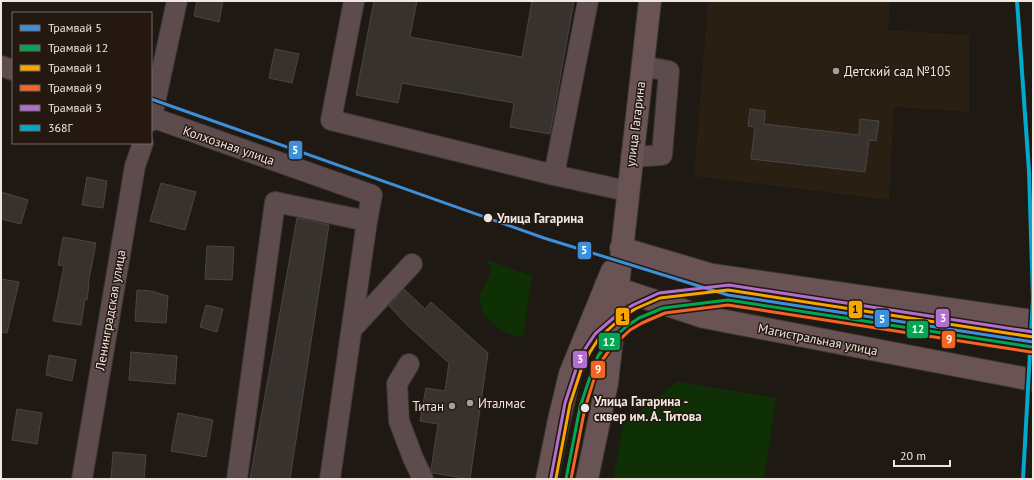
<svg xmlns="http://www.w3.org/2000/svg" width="1034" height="480" viewBox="0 0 1034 480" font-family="'PT Sans',sans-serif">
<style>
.education{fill:#291f12}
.green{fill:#0f3005}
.building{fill:#37322d;stroke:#4b4542}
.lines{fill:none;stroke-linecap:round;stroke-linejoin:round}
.minor-casing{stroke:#3b3632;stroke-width:22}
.major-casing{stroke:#3b3632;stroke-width:24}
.minor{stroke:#5d4b4d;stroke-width:20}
.major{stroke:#6a5355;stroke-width:22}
.rail-1-casing{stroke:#241810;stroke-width:7}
.rail-1{stroke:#00a9ce;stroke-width:4}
.tram-1-casing{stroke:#241810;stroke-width:6}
.tram-2-casing{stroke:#241810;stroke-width:6}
.tram-3-casing{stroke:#241810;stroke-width:6}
.tram-4-casing{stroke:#241810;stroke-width:6}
.tram-5-casing{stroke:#241810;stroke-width:6}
.tram-1{stroke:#3a90db;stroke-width:3}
.tram-2{stroke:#00a651;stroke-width:3}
.tram-3{stroke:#f7a600;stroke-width:3}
.tram-4{stroke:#f26522;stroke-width:3}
.tram-5{stroke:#b36fd0;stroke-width:3}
.poi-dot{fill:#a69f99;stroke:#241810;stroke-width:1.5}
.stop-dot{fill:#efe7e1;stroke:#241810;stroke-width:1.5}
.labels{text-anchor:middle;stroke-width:3;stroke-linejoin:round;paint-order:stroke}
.poi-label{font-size:13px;fill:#efe7e1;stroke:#241810;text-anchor:start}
.street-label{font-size:13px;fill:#efe7e1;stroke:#241810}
.stop-label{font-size:13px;font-weight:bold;fill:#efe7e1;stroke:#241810;text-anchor:start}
.line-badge{stroke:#241810;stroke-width:1.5}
.badge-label{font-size:11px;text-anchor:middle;font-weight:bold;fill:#fff}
.pale-badge-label{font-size:11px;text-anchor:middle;font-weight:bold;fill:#111}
</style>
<rect width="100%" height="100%" fill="#1f1914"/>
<path class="education" d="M 708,1 L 890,1 L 888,30 L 969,35 L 969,112 L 894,107 L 889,200 L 694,176 Z"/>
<path class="green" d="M 485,259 L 532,276 L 523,338 L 502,331 L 483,314 L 479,296 C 485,286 490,278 491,267 Z
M 677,382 L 776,398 L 764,479 L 613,479 L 623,424 Z"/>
<path class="building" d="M 197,1 L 223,1 L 219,22 L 194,16 Z
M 374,1 L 417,1 L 410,37 L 522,57 L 532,1 L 574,1 L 550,134 L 510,127 L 514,103 L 402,83 L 398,103 L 356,95 Z
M 275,49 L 299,54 L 292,83 L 269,78 Z
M 750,109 L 765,111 L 764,124 L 859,135 L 860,119 L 879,121 L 876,141 L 869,140 L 865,172 L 751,159 L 755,127 L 748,126 Z
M 87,177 L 107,181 L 103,208 L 82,205 Z
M 161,183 L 196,192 L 185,230 L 150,221 Z
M 1,192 L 28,200 L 21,224 L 1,219 Z
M 297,218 L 329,225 L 290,479 L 250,479 Z
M 63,237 L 96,243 L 88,284 L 89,284 L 87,300 L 85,299 L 81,325 L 53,321 L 64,266 L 58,265 Z
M 207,246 L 234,247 L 232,280 L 205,279 Z
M 1,279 L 19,282 L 7,333 L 1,332 Z
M 404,289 L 425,309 L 431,302 L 488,353 L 470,479 L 433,473 L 431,470 L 438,424 L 420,421 L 426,388 L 445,391 L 449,363 L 409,327 L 389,306 Z
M 137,290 L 151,291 L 168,296 L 166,323 L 135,321 Z
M 206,305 L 223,309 L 217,332 L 200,327 Z
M 131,352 L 177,356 L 175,384 L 129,380 Z
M 49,355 L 76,360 L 72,381 L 46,375 Z
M 17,409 L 42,413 L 37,444 L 12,440 Z
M 178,413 L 213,420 L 206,457 L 171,451 Z
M 113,452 L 146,455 L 144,479 L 111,479 Z"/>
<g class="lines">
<g class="minor-casing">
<path id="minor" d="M 354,1 L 331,120 L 554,175 L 627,191
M 1,66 L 13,70
M 151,117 L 372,195 L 367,221
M 151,121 L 177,1
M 631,157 L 662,155 L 669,71 L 642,66
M 554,175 L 588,1
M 352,329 L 412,264
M 409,364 L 397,384 L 399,421 L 413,458 L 423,479
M 82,479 L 135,166 L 143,143
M 237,479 L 275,202 L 367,221 L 330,479"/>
</g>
<g class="major-casing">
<path id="major" d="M 621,248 L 712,275 L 1033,321
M 606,285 L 704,317 L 1033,380
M 547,479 L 559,420 L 570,374 L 612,271
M 587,479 L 607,383 L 650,1"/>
</g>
<use href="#minor" class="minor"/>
<use href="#major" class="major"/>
<g class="rail-1-casing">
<path id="rail-1" d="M 1017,1 L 1029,171 L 1033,298 L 1023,479"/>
</g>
<use href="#rail-1" class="rail-1"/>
<g class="tram-1-casing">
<path id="tram-1" d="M 151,99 L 544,238 L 728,295 L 1033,342"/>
</g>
<g class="tram-2-casing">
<path id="tram-2" d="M 566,479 L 580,407 L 592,371 L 598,356 L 607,344 L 627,326 L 639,318 L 663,308 L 728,300 L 1032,347"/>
</g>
<g class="tram-3-casing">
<path id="tram-3" d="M 556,478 L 570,404 L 582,367 L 590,352 L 599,338 L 621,318 L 635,309 L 660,298 L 728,290 L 1033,337"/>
</g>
<g class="tram-4-casing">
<path id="tram-4" d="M 571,479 L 585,408 L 596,373 L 603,359 L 611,348 L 630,330 L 642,323 L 665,313 L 728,305 L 1031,352"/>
</g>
<g class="tram-5-casing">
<path id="tram-5" d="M 551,477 L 565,403 L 577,366 L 585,349 L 595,334 L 618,314 L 633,305 L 659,293 L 729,285 L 1033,332"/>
</g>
<use href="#tram-1" class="tram-1"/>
<use href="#tram-2" class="tram-2"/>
<use href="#tram-3" class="tram-3"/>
<use href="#tram-4" class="tram-4"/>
<use href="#tram-5" class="tram-5"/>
</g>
<g class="poi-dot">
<circle cx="836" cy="71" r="4"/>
<circle cx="470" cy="403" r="4"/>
<circle cx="452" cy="406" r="4"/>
</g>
<g class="stop-dot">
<circle cx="488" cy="218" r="5"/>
<circle cx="585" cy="408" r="5"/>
</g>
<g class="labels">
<g class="poi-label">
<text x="844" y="76">Детский сад №105</text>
<text x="478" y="408">Италмас</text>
<text x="444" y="411" text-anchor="end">Титан</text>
</g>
<g class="street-label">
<text transform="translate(635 124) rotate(-83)" y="5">улица Гагарина</text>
<text transform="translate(229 145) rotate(19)" y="5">Колхозная улица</text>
<text transform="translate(110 310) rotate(-80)" y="5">Ленинградская улица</text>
<text transform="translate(818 339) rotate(11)" y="5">Магистральная улица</text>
</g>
<g class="stop-label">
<text x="497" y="223">Улица Гагарина</text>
<text x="594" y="406">Улица Гагарина -<tspan x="594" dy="15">сквер им. А. Титова</tspan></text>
</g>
</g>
<g class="line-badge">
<rect x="288" y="140" width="15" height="20" rx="4" fill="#3a90db"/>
<rect x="577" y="241" width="15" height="19" rx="4" fill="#3a90db"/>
<rect x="848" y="300" width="15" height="19" rx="4" fill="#f7a600"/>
<rect x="615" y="307" width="15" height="19" rx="4" fill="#f7a600"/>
<rect x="935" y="308" width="15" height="20" rx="4" fill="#b36fd0"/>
<rect x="874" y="309" width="16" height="19" rx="4" fill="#3a90db"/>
<rect x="906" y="320" width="23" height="19" rx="4" fill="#00a651"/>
<rect x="941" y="330" width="15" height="19" rx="4" fill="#f26522"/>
<rect x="598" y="332" width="23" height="19" rx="4" fill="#00a651"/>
<rect x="572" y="350" width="16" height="19" rx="4" fill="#b36fd0"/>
<rect x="590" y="360" width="16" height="19" rx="4" fill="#f26522"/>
</g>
<g class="badge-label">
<text x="295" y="154">5</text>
<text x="584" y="254">5</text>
<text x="943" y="322">3</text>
<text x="882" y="323">5</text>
<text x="918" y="333">12</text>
<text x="949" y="343">9</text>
<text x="609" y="346">12</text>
<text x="580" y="363">3</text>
<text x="598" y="373">9</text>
</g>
<g class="pale-badge-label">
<text x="855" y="313">1</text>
<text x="623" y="321">1</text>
</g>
<rect width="1034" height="480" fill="none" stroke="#efe7e1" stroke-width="4"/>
<rect x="12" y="12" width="140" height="132" fill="#241810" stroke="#756b64"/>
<rect x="20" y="25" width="20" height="6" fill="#3a90db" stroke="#756b64"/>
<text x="48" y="32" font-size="12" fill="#efe7e1">Трамвай 5</text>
<rect x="20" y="45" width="20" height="6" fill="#00a651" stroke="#756b64"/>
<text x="48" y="52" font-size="12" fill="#efe7e1">Трамвай 12</text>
<rect x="20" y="65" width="20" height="6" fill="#f7a600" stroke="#756b64"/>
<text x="48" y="72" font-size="12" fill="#efe7e1">Трамвай 1</text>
<rect x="20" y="85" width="20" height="6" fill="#f26522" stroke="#756b64"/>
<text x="48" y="92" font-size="12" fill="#efe7e1">Трамвай 9</text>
<rect x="20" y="105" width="20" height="6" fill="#b36fd0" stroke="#756b64"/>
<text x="48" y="112" font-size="12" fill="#efe7e1">Трамвай 3</text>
<rect x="20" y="125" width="20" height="6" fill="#00a9ce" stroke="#756b64"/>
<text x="48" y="132" font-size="12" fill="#efe7e1">368Г</text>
<path d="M894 460v6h56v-6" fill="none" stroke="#efe7e1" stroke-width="2"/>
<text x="900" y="460" font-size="12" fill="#efe7e1" stroke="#241810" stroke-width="3" paint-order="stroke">20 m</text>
</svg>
